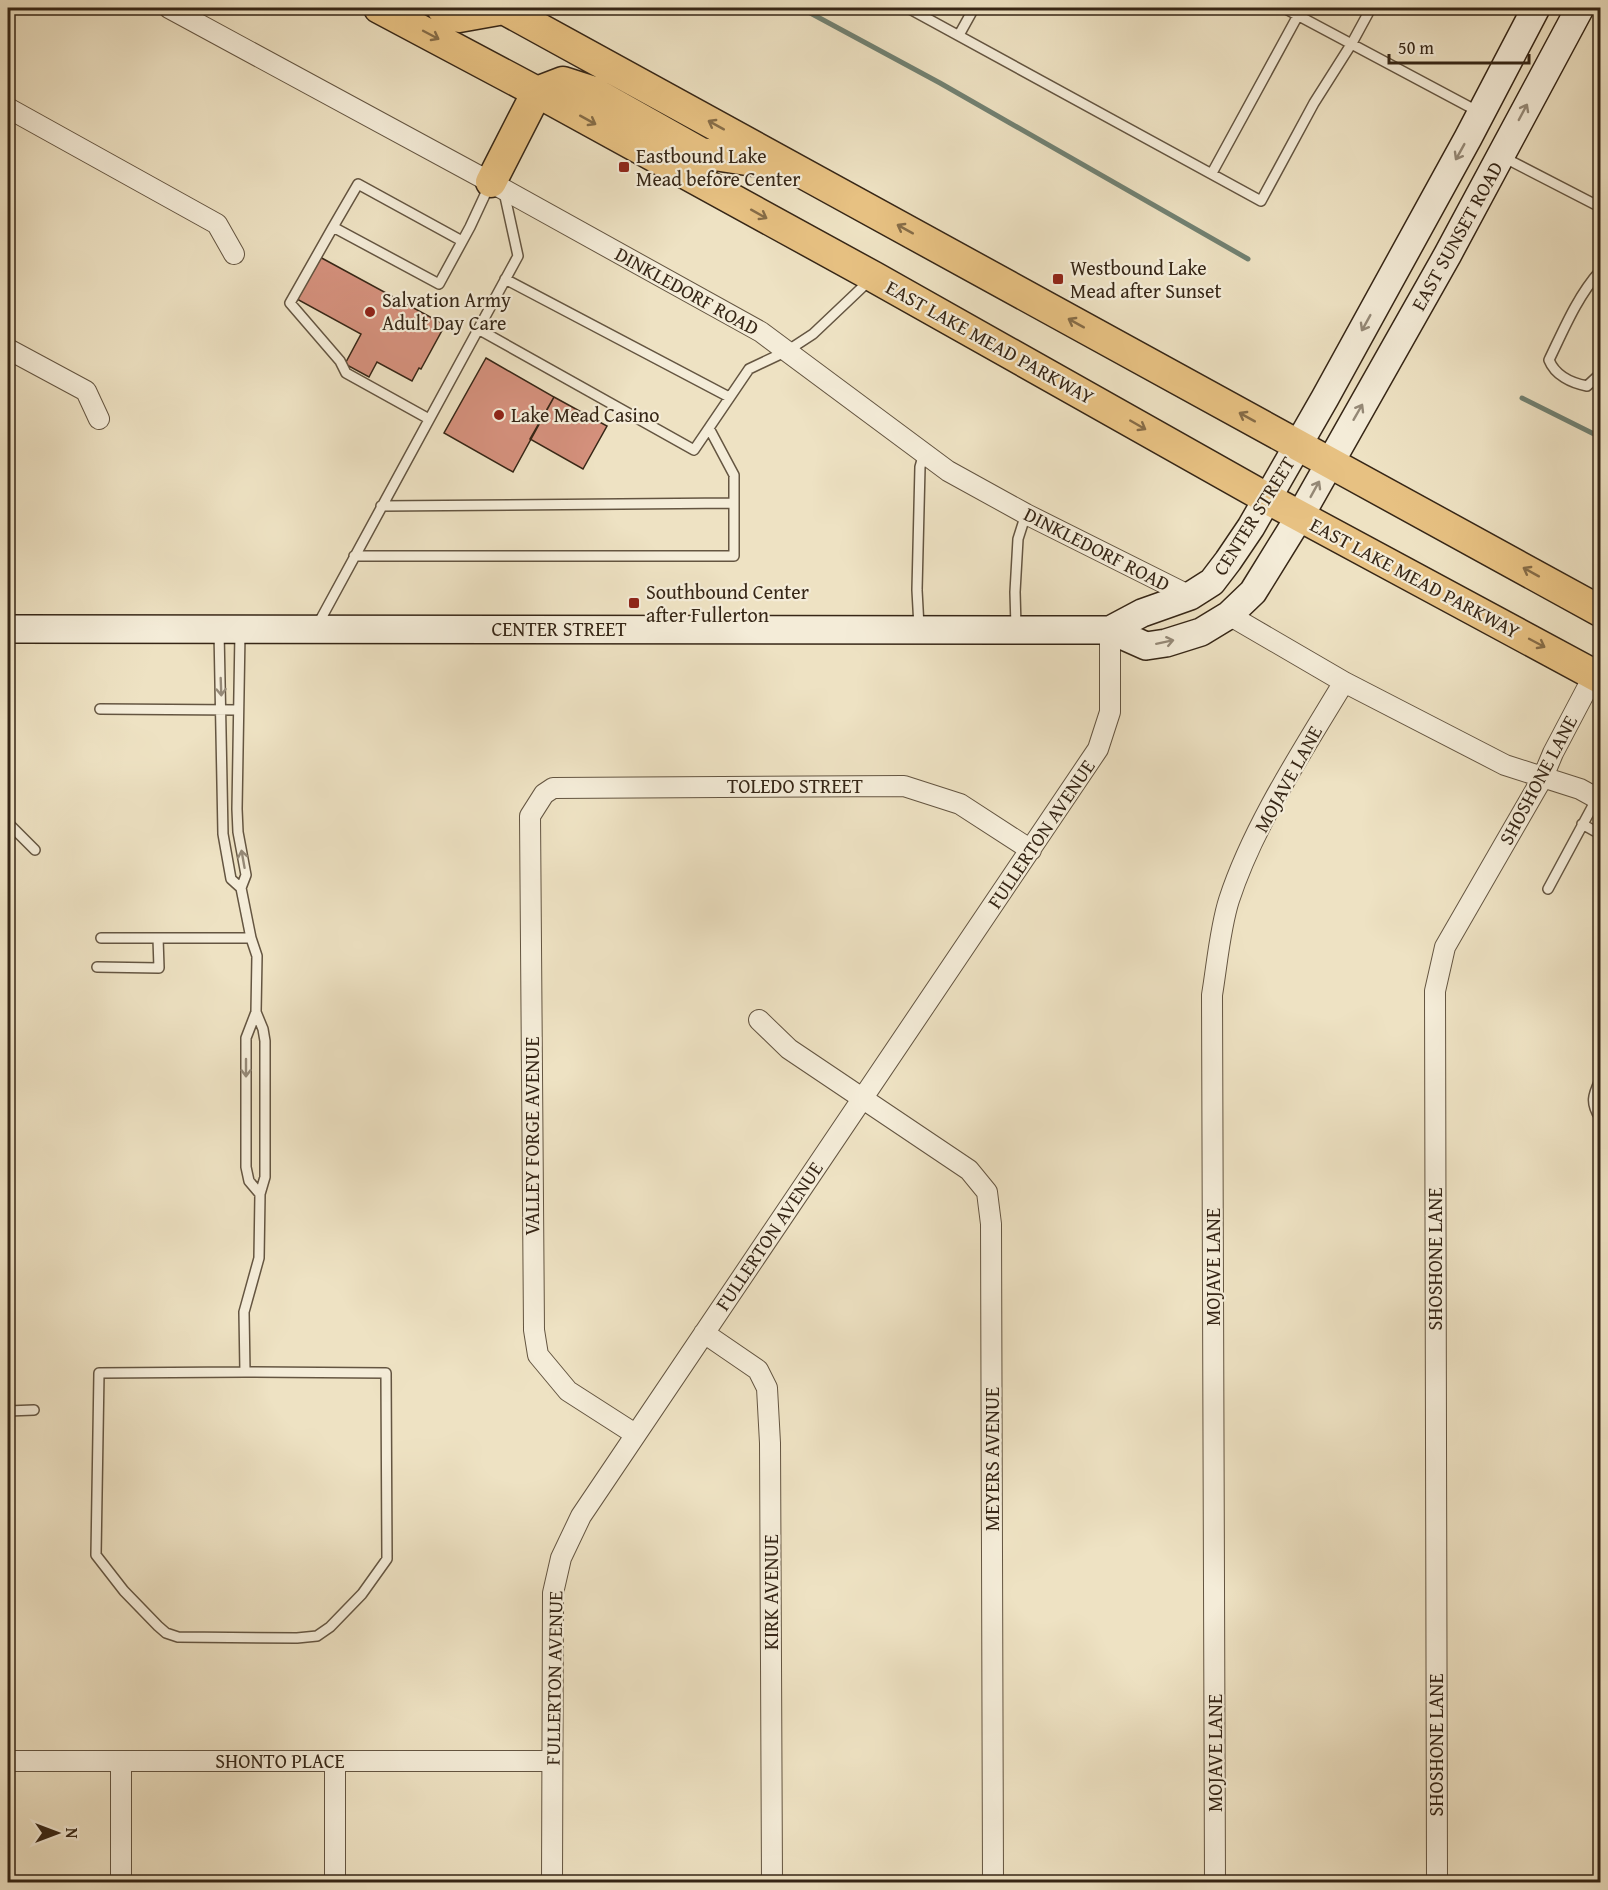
<svg xmlns="http://www.w3.org/2000/svg" width="1608" height="1890" viewBox="0 0 1608 1890" font-family="'Gentium Book Plus',serif">
<style>
.lines{fill:none;stroke-linecap:round;stroke-linejoin:round}
.stream{stroke:#718172;stroke-width:5}
.building{fill:#d5917d;stroke:#362616;stroke-width:1.5}
.lane-casing{stroke:#645541;stroke-width:12}
.street-casing{stroke:#645541;stroke-width:22}
.secondary-casing{stroke:#362616;stroke-width:30}
.primary-casing{stroke:#362616;stroke-width:33}
.lane{stroke:#f4ecd8;stroke-width:9}
.street{stroke:#f4ecd8;stroke-width:20}
.secondary{stroke:#f4ecd8;stroke-width:27}
.primary{stroke:#e7c182;stroke-width:30}
.oneway{stroke:#866c47}
.oneway2{stroke:#958977}
.poi-dot{fill:#8f2418;stroke:#f4ecd8;stroke-width:2}
.labels{text-anchor:middle;stroke-width:4.5;stroke-linejoin:round;paint-order:stroke}
.poi-label{font-size:20px;fill:#362616;stroke:#f4ecd8;text-anchor:start}
.street-label{font-size:20px;fill:#362616;stroke:#f4ecd8}
</style>
<rect width="100%" height="100%" fill="#eee2c3"/>
<filter id="stains"><feTurbulence type="fractalNoise" baseFrequency=".00333" numOctaves="4"/><feColorMatrix values="0 0 0 0 .2 0 0 0 0 .09 0 0 0 0 .02 0 0 0 .5 -.17"/></filter>
<radialGradient id="worn" r=".72"><stop offset=".6" stop-color="#630" stop-opacity="0"/><stop offset="1" stop-color="#630" stop-opacity=".3"/></radialGradient>
<g class="lines">
<path class="stream" d="M 801,8 L 940,83 L 1248,259
M 1522,398 L 1600,437"/>
</g>
<path class="building" d="M 318,256 L 445,325 L 421,369 L 419,368 L 412,381 L 377,362 L 369,377 L 345,364 L 361,334 L 295,298 Z
M 486,358 L 554,397 L 513,472 L 444,433 Z
M 554,397 L 607,426 L 583,469 L 530,439 Z"/>
<g class="lines">
<g class="lane-casing">
<path id="lane" d="M 908,8 L 1261,201 L 1314,103 L 1352,43 L 1371,8
M 1284,8 L 1479,112
M 959,35 L 974,8
M 1503,157 L 1600,207
M 1212,173 L 1302,8
M 333,227 L 358,184 L 462,241
M 1600,271 C 1577,297 1564,329 1549,360 C 1555,375 1571,383 1587,386 L 1600,374
M 505,279 L 729,397
M 478,329 L 694,450 L 749,369 L 787,351 L 813,334 L 871,279
M 429,419 L 346,373 L 340,361 L 290,303 L 333,227 L 439,284 L 470,227 L 490,184
M 381,506 L 734,503
M 354,556 L 734,556 L 734,475 L 709,428
M 317,626 L 518,256 L 504,192
M 919,627 L 917,590 L 920,467 L 924,453
M 1016,627 L 1015,592 L 1018,539 L 1026,514
M 219,631 L 223,834 L 231,879 L 241,888 L 246,875 L 238,832 L 237,809 L 240,633
M 100,709 L 238,710
M 8,823 L 35,850
M 1582,824 L 1600,834
M 241,888 L 251,938 L 257,956 L 256,1012 L 263,1029 L 265,1041 L 265,1177 L 260,1194 L 249,1181 L 246,1167 L 246,1038 L 256,1012
M 1548,889 L 1597,798
M 101,938 L 251,938
M 97,967 L 159,968 L 158,938
M 1600,1080 C 1593,1095 1590,1103 1600,1118
M 245,1372 L 386,1373 L 387,1559 L 362,1594 L 330,1627 L 317,1636 L 297,1638 L 178,1637 L 166,1633 L 158,1626 L 124,1591 L 96,1555 L 99,1373 Z
M 245,1372 L 244,1312 L 259,1258 L 260,1194
M 8,1411 L 34,1410"/>
</g>
<g class="street-casing">
<path id="street" d="M 169,8 L 503,189 L 761,332 L 948,471 L 1026,514 L 1190,596
M 8,108 L 217,224 L 234,254
M 8,349 L 86,391 L 99,419
M 1229,615 L 1344,682 L 1505,765 L 1580,789 L 1600,800
M 759,1020 L 789,1049 L 969,1170 L 987,1192 L 991,1224 L 993,1882
M 704,1333 L 758,1370 L 767,1388 L 770,1443 L 772,1882
M 635,1434 L 568,1391 L 538,1355 L 534,1330 L 530,816 L 544,794 L 553,788 L 904,786 L 960,804 L 1031,850
M 8,1761 L 552,1761
M 121,1761 L 121,1882
M 335,1761 L 335,1882
M 552,1882 L 553,1593 L 561,1558 L 581,1516 L 1098,749 L 1110,712 L 1110,630
M 1215,1882 L 1212,995 C 1217,965 1220,928 1229,900 C 1253,826 1303,750 1344,682
M 1437,1882 L 1435,991 L 1445,947 L 1543,777 L 1553,753 L 1594,675"/>
</g>
<g class="secondary-casing">
<path id="secondary" d="M 8,629 L 1110,630 L 1146,646 L 1166,643 L 1201,632 L 1229,615 L 1253,592 L 1300,516 L 1448,254 L 1580,8
M 1110,630 L 1142,613 L 1190,596 L 1212,582 L 1228,561 L 1251,527 L 1325,398 L 1468,138 L 1536,8"/>
</g>
<g class="primary-casing">
<path id="primary" d="M 379,8 L 537,92 L 874,277 L 1268,499 L 1600,678
M 442,8 L 459,17 L 504,9
M 502,8 L 1600,611
M 491,182 L 537,92 L 563,82 L 591,91 L 701,153 L 774,164"/>
</g>
<use href="#lane" class="lane"/>
<use href="#street" class="street"/>
<use href="#secondary" class="secondary"/>
<use href="#primary" class="primary"/>
</g>
<defs><path id="oneway-shaft" d="M-6 0H5M1.5-3L5.5 0L1.5 3" fill="none" stroke-width="1.6" stroke-linecap="round" stroke-linejoin="round" transform="scale(1.5)"/></defs>
<g class="oneway">
<use href="#oneway-shaft" transform="translate(431 35) rotate(28)"/>
<use href="#oneway-shaft" transform="translate(588 120) rotate(29)"/>
<use href="#oneway-shaft" transform="translate(716 125) rotate(-151)"/>
<use href="#oneway-shaft" transform="translate(759 214) rotate(29)"/>
<use href="#oneway-shaft" transform="translate(905 229) rotate(-151)"/>
<use href="#oneway-shaft" transform="translate(1076 323) rotate(-151)"/>
<use href="#oneway-shaft" transform="translate(1247 417) rotate(-151)"/>
<use href="#oneway-shaft" transform="translate(1138 425) rotate(30)"/>
<use href="#oneway-shaft" transform="translate(1531 572) rotate(-151)"/>
<use href="#oneway-shaft" transform="translate(1537 643) rotate(28)"/>
</g>
<g class="oneway2">
<use href="#oneway-shaft" transform="translate(1523 112) rotate(-62)"/>
<use href="#oneway-shaft" transform="translate(1460 152) rotate(119)"/>
<use href="#oneway-shaft" transform="translate(1366 323) rotate(119)"/>
<use href="#oneway-shaft" transform="translate(1358 412) rotate(-60)"/>
<use href="#oneway-shaft" transform="translate(1315 489) rotate(-61)"/>
<use href="#oneway-shaft" transform="translate(1165 642) rotate(-12)"/>
<use href="#oneway-shaft" transform="translate(221 687) rotate(88)"/>
<use href="#oneway-shaft" transform="translate(243 859) rotate(-100)"/>
<use href="#oneway-shaft" transform="translate(246 1068) rotate(90)"/>
</g>
<g class="poi-dot">
<rect x="618" y="161" width="12" height="12" rx="3"/>
<rect x="1052" y="273" width="12" height="12" rx="3"/>
<circle cx="370" cy="312" r="6"/>
<circle cx="499" cy="415" r="6"/>
<rect x="628" y="597" width="12" height="12" rx="3"/>
</g>
<g class="labels">
<g class="poi-label">
<text x="636" y="163">Eastbound Lake<tspan x="636" dy="23">Mead before Center</tspan></text>
<text x="1070" y="275">Westbound Lake<tspan x="1070" dy="23">Mead after Sunset</tspan></text>
<text x="382" y="307">Salvation Army<tspan x="382" dy="23">Adult Day Care</tspan></text>
<text x="511" y="422">Lake Mead Casino</text>
<text x="646" y="599">Southbound Center<tspan x="646" dy="23">after Fullerton</tspan></text>
</g>
<g class="street-label">
<text transform="translate(1457 236) rotate(-61)" y="7">EAST SUNSET ROAD</text>
<text transform="translate(687 291) rotate(29)" y="7">DINKLEDORF ROAD</text>
<text transform="translate(990 342) rotate(29)" y="7">EAST LAKE MEAD PARKWAY</text>
<text transform="translate(1254 516) rotate(-58)" y="7">CENTER STREET</text>
<text transform="translate(1097 549) rotate(27)" y="7">DINKLEDORF ROAD</text>
<text transform="translate(1415 578) rotate(28)" y="7">EAST LAKE MEAD PARKWAY</text>
<text x="559" y="636">CENTER STREET</text>
<text transform="translate(1288 779) rotate(-61)" y="7">MOJAVE LANE</text>
<text transform="translate(1538 780) rotate(-62)" y="7">SHOSHONE LANE</text>
<text x="795" y="793">TOLEDO STREET</text>
<text transform="translate(1041 834) rotate(-56)" y="7">FULLERTON AVENUE</text>
<text transform="translate(532 1136) rotate(-90)" y="7">VALLEY FORGE AVENUE</text>
<text transform="translate(769 1236) rotate(-56)" y="7">FULLERTON AVENUE</text>
<text transform="translate(1435 1259) rotate(-90)" y="7">SHOSHONE LANE</text>
<text transform="translate(1213 1267) rotate(-90)" y="7">MOJAVE LANE</text>
<text transform="translate(992 1459) rotate(-90)" y="7">MEYERS AVENUE</text>
<text transform="translate(771 1592) rotate(-90)" y="7">KIRK AVENUE</text>
<text transform="translate(554 1678) rotate(-89)" y="7">FULLERTON AVENUE</text>
<text transform="translate(1436 1745) rotate(-90)" y="7">SHOSHONE LANE</text>
<text transform="translate(1215 1753) rotate(-90)" y="7">MOJAVE LANE</text>
<text x="280" y="1768">SHONTO PLACE</text>
</g>
</g>
<rect width="1608" height="1890" fill="none" stroke="#eee2c3" stroke-width="30"/>
<rect x="9" y="9" width="1590" height="1872" fill="none" stroke="#362616" stroke-width="3"/>
<rect x="15" y="15" width="1578" height="1860" fill="none" stroke="#362616" stroke-width="1.5"/>
<g transform="translate(57 1833) rotate(90)" stroke="#f4ecd8" stroke-width="4.5" paint-order="stroke">
<path d="M0-4.5L10 22L0 15L-10 22Z" fill="#362616"/>
<text y="-9" font-size="16" font-weight="bold" text-anchor="middle" fill="#362616">N</text>
</g>
<path d="M1389 54v9h140v-9" fill="none" stroke="#362616" stroke-width="3"/>
<text x="1398" y="54" font-size="18" fill="#362616" stroke="#f4ecd8" stroke-width="4.5" paint-order="stroke">50 m</text>
<rect width="100%" height="100%" filter="url(#stains)"/>
<rect width="100%" height="100%" fill="url(#worn)"/>
</svg>
